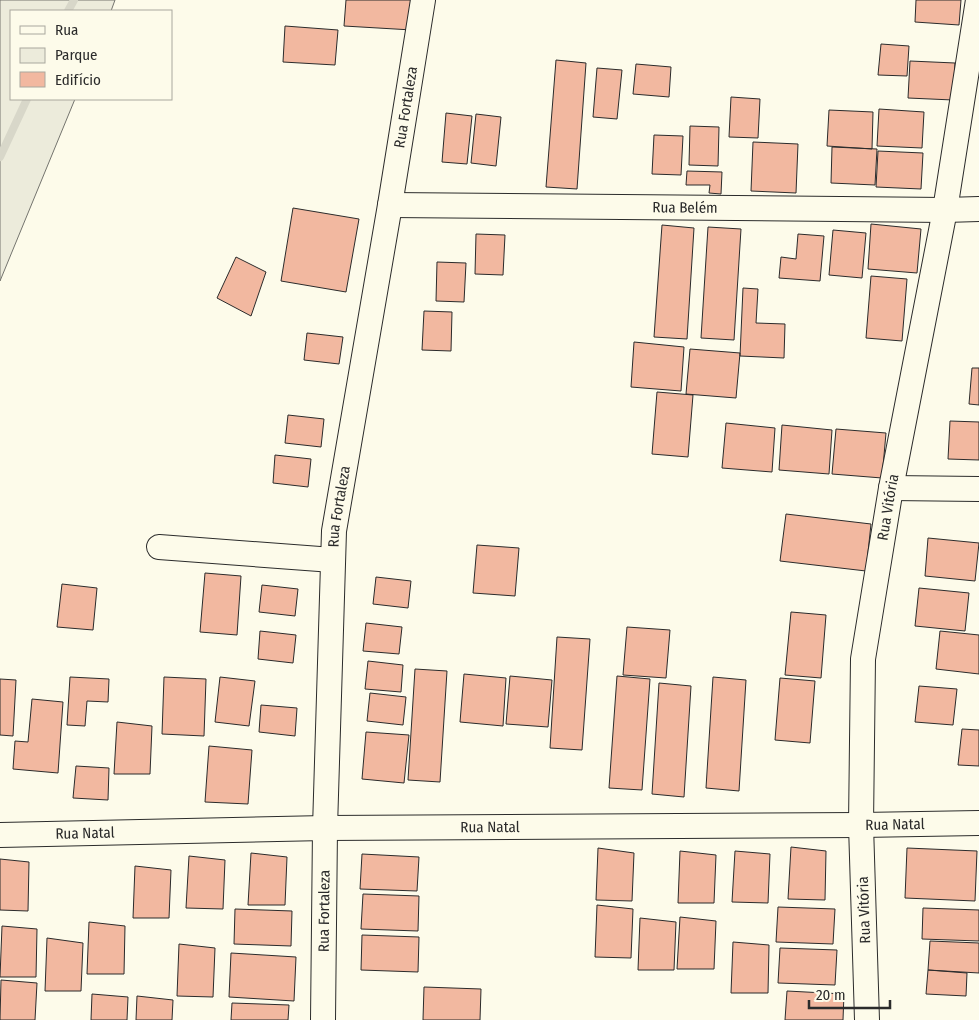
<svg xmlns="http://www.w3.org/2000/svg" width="979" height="1020" viewBox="0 0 979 1020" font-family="'Fira Sans Condensed',sans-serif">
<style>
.green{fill:#ecebdb;stroke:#74746e}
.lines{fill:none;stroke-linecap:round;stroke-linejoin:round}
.stream{stroke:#d8d7c9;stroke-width:8}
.building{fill:#f2b8a0;stroke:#2b2b2b}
.minor-casing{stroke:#2b2b2b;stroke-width:26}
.minor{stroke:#fdfbea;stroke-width:24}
.labels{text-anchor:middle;stroke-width:4;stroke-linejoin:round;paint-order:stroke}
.street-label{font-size:15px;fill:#2b2b2b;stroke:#fdfbea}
</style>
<rect width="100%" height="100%" fill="#fdfbea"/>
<path class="green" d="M 0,0 L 115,0 L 111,11 L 11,11 L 11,99 L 75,99 L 0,281 Z"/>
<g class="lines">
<path class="stream" d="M 68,11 L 74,0
M 0,157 L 27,99"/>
</g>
<path class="building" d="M 346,0 L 414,0 L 412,30 L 344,26 Z
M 916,0 L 961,0 L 959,25 L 915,22 Z
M 285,26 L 338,30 L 335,65 L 283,62 Z
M 881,44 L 909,46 L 907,76 L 878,75 Z
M 556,60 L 586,63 L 577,189 L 546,187 Z
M 910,61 L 955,63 L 953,100 L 908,98 Z
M 636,64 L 671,67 L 669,97 L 633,94 Z
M 597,68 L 622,70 L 617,119 L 593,117 Z
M 731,97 L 760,99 L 758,138 L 729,137 Z
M 879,109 L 924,112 L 922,148 L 877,146 Z
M 829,110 L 873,112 L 872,149 L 827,146 Z
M 446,113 L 472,116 L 467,164 L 442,162 Z
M 476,114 L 501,117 L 496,166 L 471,163 Z
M 690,126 L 719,127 L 718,166 L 689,165 Z
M 654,135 L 683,136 L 681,175 L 652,174 Z
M 753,142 L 798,144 L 796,193 L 751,191 Z
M 832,147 L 877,149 L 875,185 L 831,183 Z
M 878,151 L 923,153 L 921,189 L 876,187 Z
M 687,171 L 722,172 L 721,194 L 709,193 L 710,185 L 686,185 Z
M 293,208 L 359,219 L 346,292 L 281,281 Z
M 871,224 L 921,229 L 917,273 L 868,269 Z
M 662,225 L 694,228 L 687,339 L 654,337 Z
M 708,227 L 741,229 L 734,340 L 701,338 Z
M 833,230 L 866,233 L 862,278 L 829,275 Z
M 476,234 L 505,235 L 503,275 L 475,274 Z
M 798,234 L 824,236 L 820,281 L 779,278 L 781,257 L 796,259 Z
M 236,257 L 266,272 L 251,316 L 217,298 Z
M 437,262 L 466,263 L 464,302 L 436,301 Z
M 871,276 L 907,279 L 902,341 L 866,338 Z
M 743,288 L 758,289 L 756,323 L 785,324 L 784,358 L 740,356 Z
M 424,311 L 452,312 L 451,351 L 422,350 Z
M 307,333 L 343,337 L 339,364 L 304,360 Z
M 634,342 L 684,347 L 681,391 L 631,387 Z
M 690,349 L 740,353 L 736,398 L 686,394 Z
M 972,368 L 979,368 L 979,405 L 969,404 Z
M 657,392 L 693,395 L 688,457 L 652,454 Z
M 288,415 L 324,419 L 321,447 L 285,443 Z
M 950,421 L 979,422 L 979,460 L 948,459 Z
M 726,423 L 775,428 L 772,472 L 722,468 Z
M 782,425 L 832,430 L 829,474 L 779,470 Z
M 836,429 L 886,433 L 882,478 L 832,474 Z
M 275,455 L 311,459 L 308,487 L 273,483 Z
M 786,514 L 871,524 L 866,571 L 780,561 Z
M 928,538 L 979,543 L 975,581 L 925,576 Z
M 477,545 L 519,548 L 515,596 L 473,593 Z
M 205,573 L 241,576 L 237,635 L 200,632 Z
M 376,577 L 411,581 L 408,608 L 373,604 Z
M 62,584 L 97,588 L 93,630 L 57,627 Z
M 262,585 L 298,589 L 295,616 L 259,612 Z
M 919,588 L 969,593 L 965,631 L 915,626 Z
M 791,612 L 826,615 L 821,678 L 785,675 Z
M 366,623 L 402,627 L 399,654 L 363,651 Z
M 627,627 L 670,630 L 666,678 L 623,675 Z
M 260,631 L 296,635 L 293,663 L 258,659 Z
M 940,631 L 979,635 L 979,674 L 936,669 Z
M 557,637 L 590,639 L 582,750 L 550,748 Z
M 368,661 L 403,665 L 401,692 L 365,689 Z
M 415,669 L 447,671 L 440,782 L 408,780 Z
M 464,674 L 506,678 L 503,726 L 460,722 Z
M 510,676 L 552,680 L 548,727 L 506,724 Z
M 617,676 L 650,679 L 642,790 L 609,788 Z
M 70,677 L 109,679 L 108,702 L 87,701 L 85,726 L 67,725 Z
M 164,677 L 206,679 L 204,736 L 162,734 Z
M 220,677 L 255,681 L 249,726 L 215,722 Z
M 713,677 L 746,680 L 739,791 L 706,788 Z
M 780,678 L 815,681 L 810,743 L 775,740 Z
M 0,679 L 16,680 L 13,736 L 0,735 Z
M 659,683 L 691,686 L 684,797 L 652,794 Z
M 919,686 L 957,689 L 953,725 L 915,722 Z
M 370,693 L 406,697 L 403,725 L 367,721 Z
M 32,699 L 63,702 L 58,773 L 13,769 L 15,741 L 28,742 Z
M 261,705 L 297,708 L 295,736 L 259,732 Z
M 117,722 L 152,726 L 150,774 L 114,774 Z
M 962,729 L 979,730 L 979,766 L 958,765 Z
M 366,732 L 409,735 L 404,783 L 362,779 Z
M 209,746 L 252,750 L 248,804 L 205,802 Z
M 76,766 L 109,768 L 108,800 L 73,798 Z
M 791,847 L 826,851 L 825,900 L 788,899 Z
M 598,848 L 634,853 L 632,901 L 596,900 Z
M 907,848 L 977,851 L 975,901 L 905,898 Z
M 680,851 L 716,855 L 714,903 L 678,903 Z
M 735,851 L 770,854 L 768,903 L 732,902 Z
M 251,853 L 287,857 L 285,905 L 248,905 Z
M 362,854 L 419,857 L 417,891 L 360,889 Z
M 189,856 L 225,860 L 223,909 L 186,908 Z
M 0,859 L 29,862 L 28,911 L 0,910 Z
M 135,866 L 171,870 L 169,918 L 133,918 Z
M 363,894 L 419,896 L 418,931 L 361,929 Z
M 597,905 L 633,909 L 631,958 L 595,957 Z
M 778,907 L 835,909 L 833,944 L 776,942 Z
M 923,908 L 979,910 L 979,941 L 922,939 Z
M 235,909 L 292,911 L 291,946 L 234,944 Z
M 680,917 L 716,921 L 714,969 L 677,969 Z
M 640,918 L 676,922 L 674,970 L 638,970 Z
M 89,922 L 125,926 L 124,974 L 87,974 Z
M 2,926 L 37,929 L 36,977 L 0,977 Z
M 362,935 L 419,937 L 418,972 L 361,970 Z
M 47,938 L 83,943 L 81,991 L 45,991 Z
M 930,941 L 979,943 L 979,973 L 928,970 Z
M 733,942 L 769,945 L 768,993 L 731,993 Z
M 179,944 L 215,948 L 213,997 L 177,996 Z
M 780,948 L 837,950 L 835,985 L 778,983 Z
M 231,953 L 296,957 L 294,1001 L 229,997 Z
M 928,970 L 967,973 L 966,996 L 926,994 Z
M 1,980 L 37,983 L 35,1020 L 0,1020 Z
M 424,987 L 481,989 L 480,1020 L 423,1020 Z
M 787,991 L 844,994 L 843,1020 L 785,1020 Z
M 92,994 L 128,997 L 127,1020 L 91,1020 Z
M 137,996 L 173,1000 L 172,1020 L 136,1020 Z
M 232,1003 L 289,1005 L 288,1020 L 231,1020 Z"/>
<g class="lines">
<g class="minor-casing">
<g id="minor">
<path id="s1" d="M 390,205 L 945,210 L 979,209"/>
<path d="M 891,488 L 979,489"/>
<path d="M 159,547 L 333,560"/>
<path id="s2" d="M 0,835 L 325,828 L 861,825 L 979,823"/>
<path id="s3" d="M 323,1020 L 325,828 L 334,531 L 390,205 L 423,0"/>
<path id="s4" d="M 867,1020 L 861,825 L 863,659 L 891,488 L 945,210 L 978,0"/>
</g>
</g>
<use href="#minor" class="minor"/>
</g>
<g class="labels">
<g class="street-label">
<text dy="5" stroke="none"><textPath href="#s3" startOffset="919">Rua Fortaleza</textPath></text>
<text dy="5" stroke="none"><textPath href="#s1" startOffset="295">Rua Belém</textPath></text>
<text dy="5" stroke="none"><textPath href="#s3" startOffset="514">Rua Fortaleza</textPath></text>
<text dy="5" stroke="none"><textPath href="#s4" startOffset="515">Rua Vitória</textPath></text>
<text dy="5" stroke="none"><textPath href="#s2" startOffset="895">Rua Natal</textPath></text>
<text dy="5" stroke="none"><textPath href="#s2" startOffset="490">Rua Natal</textPath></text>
<text dy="5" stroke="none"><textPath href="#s2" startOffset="85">Rua Natal</textPath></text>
<text transform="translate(864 910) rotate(-92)" y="5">Rua Vitória</text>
<text dy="5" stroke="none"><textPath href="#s3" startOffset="109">Rua Fortaleza</textPath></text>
</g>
</g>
<rect x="10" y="10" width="162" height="90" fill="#fdfbea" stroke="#a9a89e"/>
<rect x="20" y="26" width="25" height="8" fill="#fdfbea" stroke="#a9a89e"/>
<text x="55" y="35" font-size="15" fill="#2b2b2b">Rua</text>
<rect x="20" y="48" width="25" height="15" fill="#ecebdb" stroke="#a9a89e"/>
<text x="55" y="60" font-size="15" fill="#2b2b2b">Parque</text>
<rect x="20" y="72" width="25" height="15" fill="#f2b8a0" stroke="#a9a89e"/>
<text x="55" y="85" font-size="15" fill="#2b2b2b">Edifício</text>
<path d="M809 1000v8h81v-8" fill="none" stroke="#2b2b2b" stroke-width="2.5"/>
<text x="816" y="1000" font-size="15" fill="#2b2b2b" stroke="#fdfbea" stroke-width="4" paint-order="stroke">20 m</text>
</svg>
